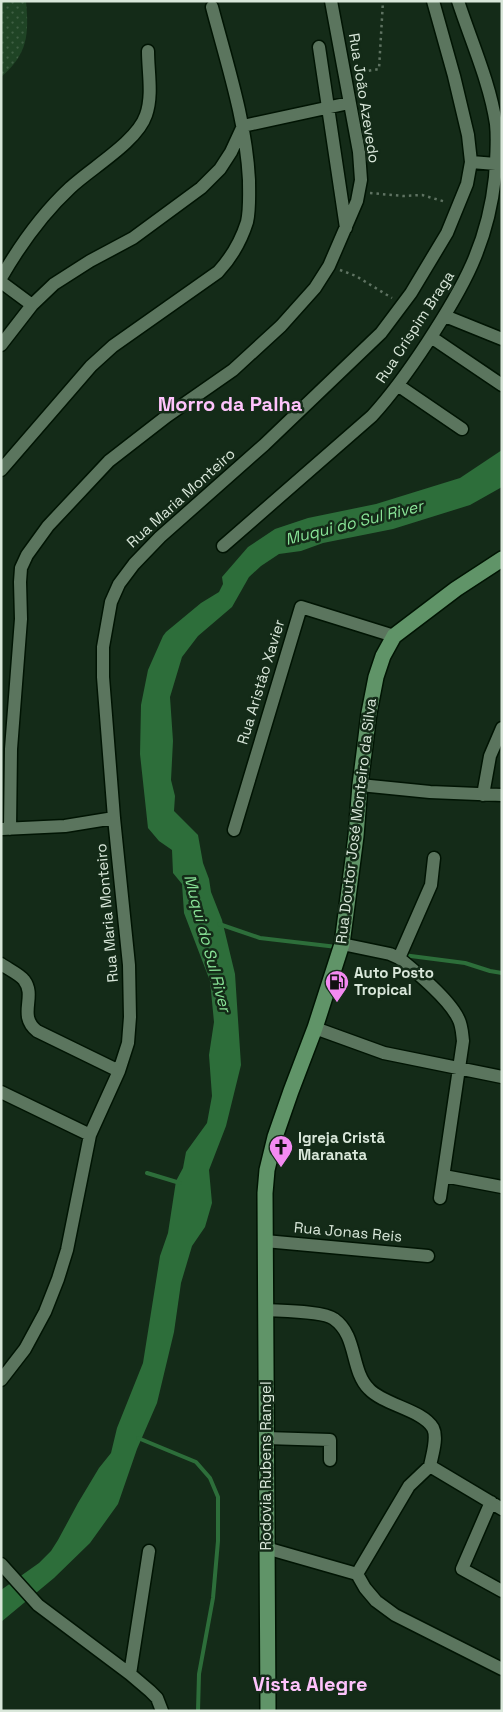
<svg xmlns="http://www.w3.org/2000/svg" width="503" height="1712" viewBox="0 0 503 1712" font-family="'Space Grotesk',sans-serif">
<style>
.grass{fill:url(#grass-dots)}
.water{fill:#2d6e3a}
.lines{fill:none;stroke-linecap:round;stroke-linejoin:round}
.stream{stroke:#2d6e3a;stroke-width:4}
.street-casing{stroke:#001403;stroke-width:15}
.primary-casing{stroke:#001403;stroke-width:18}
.path{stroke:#5f7362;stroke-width:2.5;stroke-dasharray:2.5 4;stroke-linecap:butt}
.street{stroke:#5b755e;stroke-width:12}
.primary{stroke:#609468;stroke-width:15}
.labels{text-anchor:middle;stroke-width:5;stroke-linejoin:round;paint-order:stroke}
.street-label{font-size:15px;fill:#d9e7da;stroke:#142b18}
.poi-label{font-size:15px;font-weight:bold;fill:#d9e7da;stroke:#142b18;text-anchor:start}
.water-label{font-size:16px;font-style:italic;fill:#89e397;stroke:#142b18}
.district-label{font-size:20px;font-weight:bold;fill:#fec3fc;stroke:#142b18}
</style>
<defs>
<pattern id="grass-dots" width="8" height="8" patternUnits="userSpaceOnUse" patternTransform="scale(1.25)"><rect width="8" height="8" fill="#1f4425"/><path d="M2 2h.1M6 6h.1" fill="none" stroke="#3f5f44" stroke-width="1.8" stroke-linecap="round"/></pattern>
</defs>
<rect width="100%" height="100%" fill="#142b18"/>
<path class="grass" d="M 1,1 L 26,1 C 29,34 28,54 1,77 Z"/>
<path class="water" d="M 502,450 L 502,487 L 470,505 L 393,529 L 323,543 L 301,551 L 279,554 L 261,566 L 249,577 L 232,607 L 198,636 L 182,657 L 170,697 L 173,741 L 171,780 L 175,796 L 174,811 L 198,835 L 203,863 L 209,879 L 211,892 L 222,920 L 235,974 L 241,1065 L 226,1126 L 209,1170 L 212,1203 L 205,1227 L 192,1246 L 181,1283 L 174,1332 L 157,1403 L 137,1449 L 118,1504 L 90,1543 L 54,1578 L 1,1622 L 1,1590 L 39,1563 L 51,1551 L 58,1540 L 78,1503 L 99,1468 L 111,1453 L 117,1428 L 143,1363 L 160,1256 L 168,1233 L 176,1181 L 183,1168 L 186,1152 L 207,1123 L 212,1096 L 209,1055 L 214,1022 L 210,981 L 184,913 L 182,884 L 173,873 L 172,850 L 159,841 L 148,828 L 140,754 L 141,705 L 148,670 L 163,636 L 166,632 L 201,603 L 219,592 L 223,584 L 222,577 L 248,547 L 275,529 L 308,518 L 376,504 L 460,478 Z"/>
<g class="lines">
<path class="stream" d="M 219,924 L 260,938 L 337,947
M 403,955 L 465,963 L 490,971 L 502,973
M 147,1173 L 180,1183
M 138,1438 L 196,1462 L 210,1478 L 218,1497 L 218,1541 L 213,1598 L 199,1674 L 198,1711"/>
<g class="street-casing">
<path id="street" d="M 319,47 L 346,228
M 471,162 L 496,164
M 1,278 C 20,245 42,214 70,188 C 91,168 137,142 146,115 C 153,95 148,72 148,51
M 1,282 L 32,305
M 445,316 L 502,339
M 431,337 L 502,385
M 1,345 L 32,305 L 54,284 L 90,261 L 133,238 L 201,188 L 220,169 L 231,152 L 243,126 L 349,103
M 399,386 L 462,429
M 1,470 L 91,366 L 113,346 L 218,272 C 231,258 241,241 247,222 C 250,209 249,194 249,180 C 246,121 227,64 212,7
M 223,546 L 372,416 C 393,393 410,369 427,343 C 463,288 488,244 495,177 C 496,159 498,142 496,124 C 490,83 471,41 458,1
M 360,785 L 430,792 L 502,795
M 483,795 L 490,756 L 502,728
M 2,829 L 65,826 L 114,818
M 10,829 L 11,749 L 21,619 L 20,582 L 21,568 L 27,555 L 48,526 L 109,461 L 167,416 L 233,370 L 281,326 L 315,288 L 329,266 L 357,201 L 361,180 L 359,152 L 331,1
M 234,830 L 301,607 L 394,636
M 342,944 L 390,954 L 399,958 C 416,972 448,998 458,1018 C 462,1025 462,1033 463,1041 L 440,1198
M 399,958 L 431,885 L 434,858
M 1,964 C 8,969 19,974 24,980 C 37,997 17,1015 37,1031 L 119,1071
M 315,1028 L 384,1053 L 502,1077
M 1,1092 L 90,1135
M 444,1176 L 502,1187
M 265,1241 L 428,1256
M 266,1310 C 281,1311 324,1311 334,1319 C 358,1336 350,1370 369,1389 C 384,1405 423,1410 433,1428 C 438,1438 432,1455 430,1466
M 1,1380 L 25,1349 L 45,1312 L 58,1279 L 67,1250 L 90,1135 L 119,1071 L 128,1043 L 130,1017 L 129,965 L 114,818 L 103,677 L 103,647 L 111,602 L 119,584 L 134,564 L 160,537 L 264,445 L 381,333 L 411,293 L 447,233 L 467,184 L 471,162 L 468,135 L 454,76 L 433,1
M 266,1438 L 330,1440 L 330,1460
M 491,1502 L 462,1569 L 502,1591
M 266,1548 L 357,1574 L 365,1588 L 376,1601 L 395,1615 L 502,1669
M 1,1564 L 38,1605 L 130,1674 L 150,1691 L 157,1698 L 162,1711
M 357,1574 L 409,1486 L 430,1466 L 502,1509
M 130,1674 L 149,1551"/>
</g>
<g class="primary-casing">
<path id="primary" d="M 268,1711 L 265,1193 L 267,1170 L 275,1137 L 291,1091 L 315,1028 L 342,944 L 356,836 L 360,785 L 369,713 L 376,677 L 383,656 L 394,636 L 456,589 L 502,559"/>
</g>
<path class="path" d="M 356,73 L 379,69 L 383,1
M 370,193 L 403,196 L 422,195 L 446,202
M 340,270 L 356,276 L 392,298"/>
<use href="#street" class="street"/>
<use href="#primary" class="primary"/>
</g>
<defs>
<g id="fuel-pin" transform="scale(1.25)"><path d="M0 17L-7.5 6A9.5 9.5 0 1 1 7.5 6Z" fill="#f38af1" stroke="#142b18"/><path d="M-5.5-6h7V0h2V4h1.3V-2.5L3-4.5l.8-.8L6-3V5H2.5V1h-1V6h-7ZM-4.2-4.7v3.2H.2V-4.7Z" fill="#111"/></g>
<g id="church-pin" transform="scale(1.25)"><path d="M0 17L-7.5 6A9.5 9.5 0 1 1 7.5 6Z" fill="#f38af1" stroke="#142b18"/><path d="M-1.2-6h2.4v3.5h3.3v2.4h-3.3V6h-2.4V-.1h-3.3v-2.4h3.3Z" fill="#111"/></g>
</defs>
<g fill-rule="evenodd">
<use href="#fuel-pin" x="337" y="982"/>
<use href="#church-pin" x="281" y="1147"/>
</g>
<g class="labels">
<g class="street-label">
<text transform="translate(364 98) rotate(81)" y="5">Rua João Azevedo</text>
<text transform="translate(415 327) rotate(-57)" y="5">Rua Crispim Braga</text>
<text transform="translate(181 498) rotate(-42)" y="5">Rua Maria Monteiro</text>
<text transform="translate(261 682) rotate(-73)" y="5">Rua Aristão Xavier</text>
<text transform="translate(356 821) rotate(-83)" y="5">Rua Doutor José Monteiro da Silva</text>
<text transform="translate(107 913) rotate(-95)" y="5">Rua Maria Monteiro</text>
<text transform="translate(348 1232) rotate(5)" y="5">Rua Jonas Reis</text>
<text transform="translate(266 1466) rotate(-90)" y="5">Rodovia Rubens Rangel</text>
</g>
<g class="poi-label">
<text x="354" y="978">Auto Posto<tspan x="354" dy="17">Tropical</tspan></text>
<text x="298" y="1143">Igreja Cristã<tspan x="298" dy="17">Maranata</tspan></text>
</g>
<g class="water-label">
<text transform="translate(354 522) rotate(-14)" y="6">Muqui do Sul River</text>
<text transform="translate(208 943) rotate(75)" y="6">Muqui do Sul River</text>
</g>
<g class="district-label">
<text x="230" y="411">Morro da Palha</text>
<text x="310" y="1691">Vista Alegre</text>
</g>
</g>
<rect width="503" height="1712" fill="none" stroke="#d9e7da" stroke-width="5"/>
</svg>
